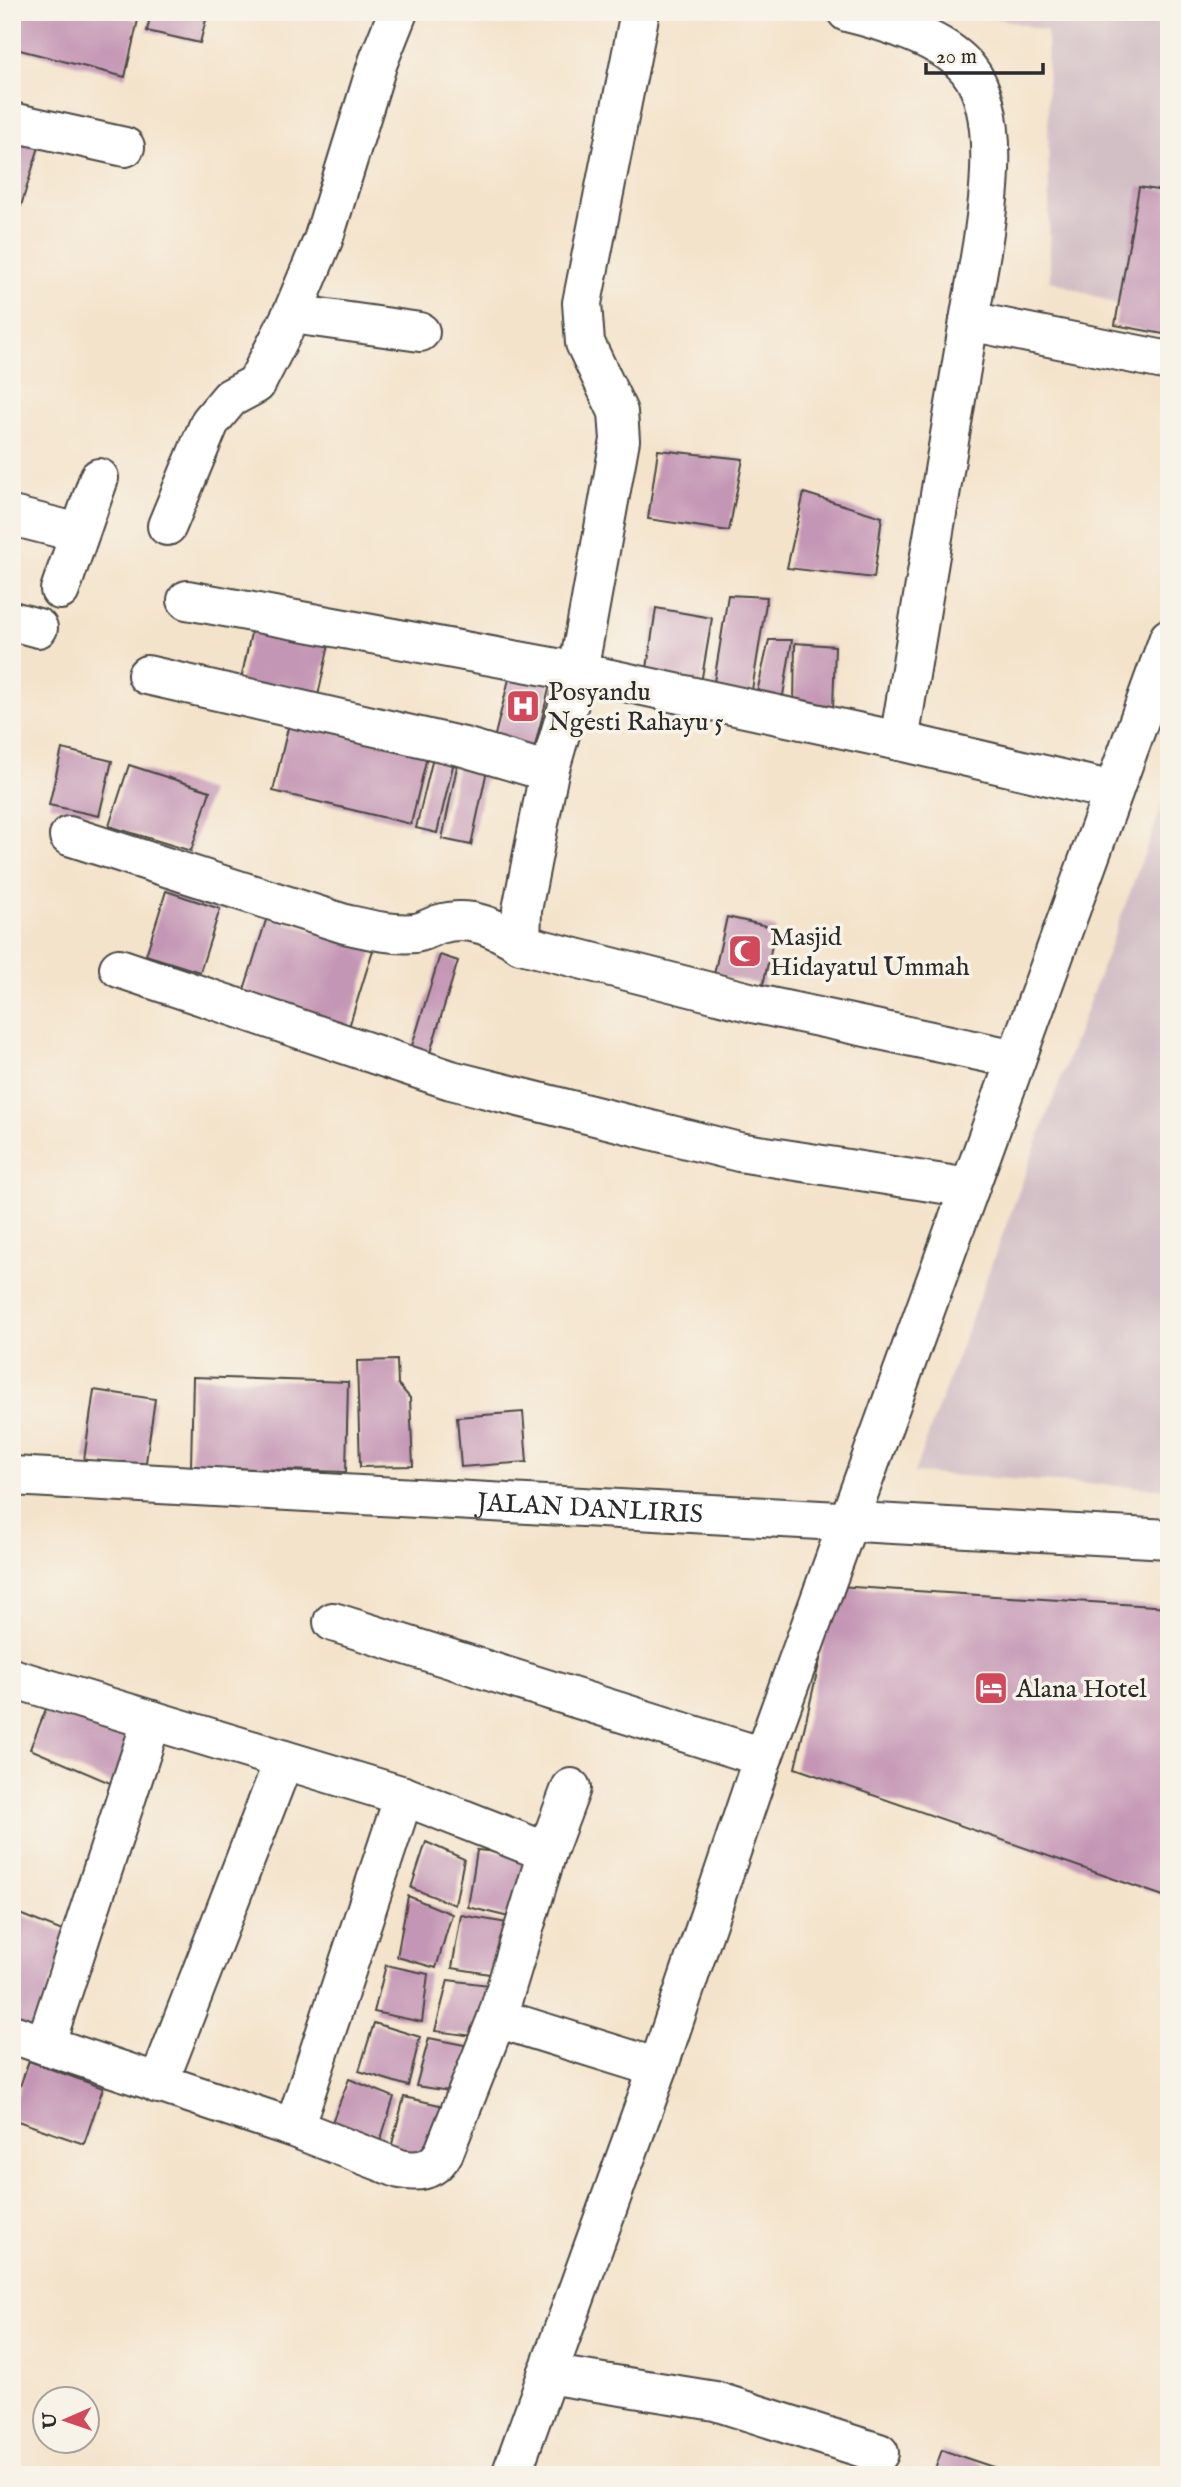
<svg xmlns="http://www.w3.org/2000/svg" width="1181" height="2487" viewBox="0 0 1181 2487" font-family="'IM FELL English',serif">
<style>
.industrial{fill:#d2bec5}
.building{fill:#c496b5}
.lines{fill:none;stroke-linecap:round;stroke-linejoin:round}
.minor-casing{stroke:#494743;stroke-width:42}
.minor{stroke:#fff;stroke-width:38}
.labels{text-anchor:middle;stroke-width:7;stroke-linejoin:round;paint-order:stroke}
.poi-label{font-size:26px;fill:#2b2b2b;stroke:#f7f3e8;text-anchor:start}
.street-label{font-size:26px;fill:#2b2b2b;stroke:#f7f3e8}
</style>
<rect width="100%" height="100%" fill="#f7f3e8"/>
<filter id="ink" filterUnits="userSpaceOnUse"><feTurbulence type="fractalNoise" baseFrequency=".0143" numOctaves="2"/><feDisplacementMap in="SourceGraphic" scale="14" xChannelSelector="R" yChannelSelector="G"/><feConvolveMatrix kernelMatrix="1 2 1 2 8 2 1 2 1" color-interpolation-filters="sRGB"/></filter>
<filter id="wash" filterUnits="userSpaceOnUse"><feTurbulence type="fractalNoise" baseFrequency=".00686" numOctaves="4" result="noise"/><feDisplacementMap in="SourceGraphic" scale="28" xChannelSelector="R" yChannelSelector="G"/><feGaussianBlur stdDeviation="1.57" result="paint"/><feColorMatrix in="noise" values="0 0 0 0 0 0 0 0 0 0 0 0 0 0 0 0 0 1.4 0 .05"/><feComposite in="paint" operator="in"/></filter>
<g filter="url(#wash)">
<rect width="100%" height="100%" fill="#f4e3cb"/>
<path class="industrial" d="M 973,12 L 1169,12 L 1169,321 L 1154,318 L 1050,280 L 1047,31 Z
M 1169,787 L 1169,1489 L 914,1473 Z"/>
<g id="blocks">
<path class="building" d="M 12,12 L 108,12 L 138,20 L 125,77 L 12,48 Z
M 151,12 L 208,12 L 200,43 L 147,31 Z
M 12,132 L 41,140 L 21,206 L 12,203 Z
M 1139,187 L 1169,192 L 1169,335 L 1115,325 Z
M 658,450 L 743,459 L 729,531 L 648,519 Z
M 804,493 L 882,517 L 874,578 L 787,568 Z
M 728,595 L 767,597 L 751,696 L 713,688 Z
M 656,608 L 712,618 L 700,689 L 646,675 Z
M 254,619 L 331,635 L 316,705 L 239,689 Z
M 769,640 L 792,640 L 782,702 L 756,696 Z
M 795,643 L 835,646 L 833,711 L 794,704 Z
M 513,663 L 553,673 L 534,750 L 494,739 Z
M 292,711 L 430,744 L 411,824 L 273,791 Z
M 436,745 L 457,749 L 437,833 L 416,828 Z
M 62,749 L 112,761 L 99,816 L 49,805 Z
M 460,752 L 490,756 L 471,845 L 442,839 Z
M 129,765 L 210,791 L 191,851 L 109,826 Z
M 166,891 L 220,909 L 200,972 L 146,955 Z
M 267,917 L 373,950 L 348,1030 L 242,996 Z
M 727,917 L 776,928 L 763,985 L 714,974 Z
M 440,955 L 458,961 L 428,1059 L 411,1049 Z
M 397,1360 L 398,1384 L 410,1398 L 413,1466 L 360,1467 L 357,1361 Z
M 193,1377 L 348,1382 L 346,1472 L 191,1467 Z
M 94,1390 L 155,1399 L 145,1469 L 84,1460 Z
M 523,1412 L 527,1462 L 461,1467 L 457,1417 Z
M 837,1586 L 1169,1607 L 1169,1898 L 795,1768 Z
M 50,1699 L 136,1734 L 117,1786 L 30,1749 Z
M 426,1842 L 464,1859 L 455,1905 L 411,1888 Z
M 477,1850 L 527,1855 L 513,1918 L 468,1907 Z
M 408,1896 L 452,1914 L 436,1968 L 397,1957 Z
M 12,1911 L 70,1934 L 31,2032 L 12,2025 Z
M 461,1915 L 513,1924 L 502,1976 L 452,1968 Z
M 386,1965 L 428,1974 L 422,2022 L 374,2012 Z
M 448,1980 L 489,1985 L 473,2036 L 435,2031 Z
M 374,2023 L 420,2037 L 408,2086 L 359,2071 Z
M 429,2038 L 469,2046 L 456,2092 L 416,2086 Z
M 29,2061 L 103,2088 L 84,2144 L 12,2119 L 12,2109 Z
M 349,2079 L 394,2097 L 380,2142 L 330,2127 Z
M 404,2097 L 453,2108 L 431,2164 L 391,2148 Z
M 942,2450 L 1014,2474 L 1013,2475 L 933,2475 Z"/>
</g>
</g>
<g filter="url(#ink)">
<use href="#blocks" fill-opacity="0" stroke="#494743" stroke-width="2"/>
<g class="lines">
<g class="minor-casing">
<g id="minor">
<path d="M 640,12 L 582,303 L 585,343 L 618,412 L 620,440 L 578,672 L 549,772 L 522,910 L 521,944 L 757,1004 L 1016,1059"/>
<path d="M 847,12 C 884,21 944,39 968,69 C 1012,123 979,257 969,321 L 1169,361"/>
<path d="M 12,122 L 125,147"/>
<path d="M 292,314 L 420,332"/>
<path d="M 12,516 L 79,533"/>
<path d="M 167,526 L 210,422 L 230,398 L 256,384 L 292,314 L 323,240 L 378,62 L 398,12"/>
<path d="M 60,590 L 99,478"/>
<path d="M 187,600 L 578,672 L 899,741 L 1113,791"/>
<path d="M 12,621 L 38,628"/>
<path d="M 147,675 L 464,747 L 549,772"/>
<path d="M 899,741 L 969,321"/>
<path d="M 69,836 L 345,924 C 368,929 391,935 415,933 C 424,932 432,926 440,924 C 470,915 497,928 521,944"/>
<path d="M 119,968 L 451,1080 L 739,1152 L 969,1188"/>
<path id="s1" d="M 12,1476 L 1169,1539"/>
<path d="M 333,1622 L 763,1757"/>
<path d="M 12,1678 L 404,1796 L 547,1852 L 497,2018 L 444,2152 C 434,2170 419,2173 400,2169 L 294,2128 L 12,2034"/>
<path d="M 547,1852 L 571,1788"/>
<path d="M 497,2018 L 658,2068"/>
<path d="M 45,2045 L 152,1720"/>
<path d="M 158,2084 L 284,1760"/>
<path d="M 294,2128 L 404,1796"/>
<path d="M 547,2374 L 715,2401 L 879,2453"/>
<path d="M 511,2475 L 658,2068 L 763,1757 L 1169,638"/>
</g>
</g>
<use href="#minor" class="minor"/>
</g>
</g>
<defs>
<g id="hospital-square" transform="scale(1.75)"><rect x="-9" y="-9" width="18" height="18" rx="4" fill="#d1495b" stroke="#f7f3e8"/><path d="M-5-5h3v3.5h4V-5h3V5h-3V1.5h-4V5h-3Z" fill="#fff"/></g>
<g id="mosque-square" transform="scale(1.75)"><rect x="-9" y="-9" width="18" height="18" rx="4" fill="#d1495b" stroke="#f7f3e8"/><path d="M3.5-4.9A6 6 0 1 0 3.5 4.9A5 5 0 1 1 3.5-4.9Z" fill="#fff"/></g>
<g id="hotel-square" transform="scale(1.75)"><rect x="-9" y="-9" width="18" height="18" rx="4" fill="#d1495b" stroke="#f7f3e8"/><path d="M-6-4.5h1.5V1H6V5H4.5V3h-9V5H-6ZM-4 0a1.8 1.8 0 1 1 3.6 0ZM.5 0V-2.5h3Q6-2.5 6 0Z" fill="#fff"/></g>
</defs>
<g fill-rule="evenodd">
<use href="#hospital-square" x="523" y="706"/>
<use href="#mosque-square" x="745" y="951"/>
<use href="#hotel-square" x="991" y="1688"/>
</g>
<g class="labels">
<g class="poi-label">
<text x="548" y="700">Posyandu<tspan x="548" dy="30">Ngesti Rahayu 5</tspan></text>
<text x="770" y="945">Masjid<tspan x="770" dy="30">Hidayatul Ummah</tspan></text>
<text x="1016" y="1697">Alana Hotel</text>
</g>
<g class="street-label">
<text dy="9" stroke="none"><textPath href="#s1" startOffset="579">JALAN DANLIRIS</textPath></text>
</g>
</g>
<rect width="1181" height="2487" fill="none" stroke="#f7f3e8" stroke-width="42"/>
<g transform="translate(66 2420) rotate(268)"><circle r="33" fill="#f7f3e8" stroke="#a5a39c" stroke-width="2"/>
<path d="M0-5L12 26L0 18L-12 26Z" fill="#d1495b"/>
<text y="-10" font-size="19" font-weight="bold" text-anchor="middle" fill="#2b2b2b">U</text>
</g>
<path d="M926 63v10h117v-10" fill="none" stroke="#2b2b2b" stroke-width="3.5"/>
<text x="936" y="63" font-size="21" fill="#2b2b2b" stroke="#f7f3e8" stroke-width="5" paint-order="stroke">20 m</text>
</svg>
